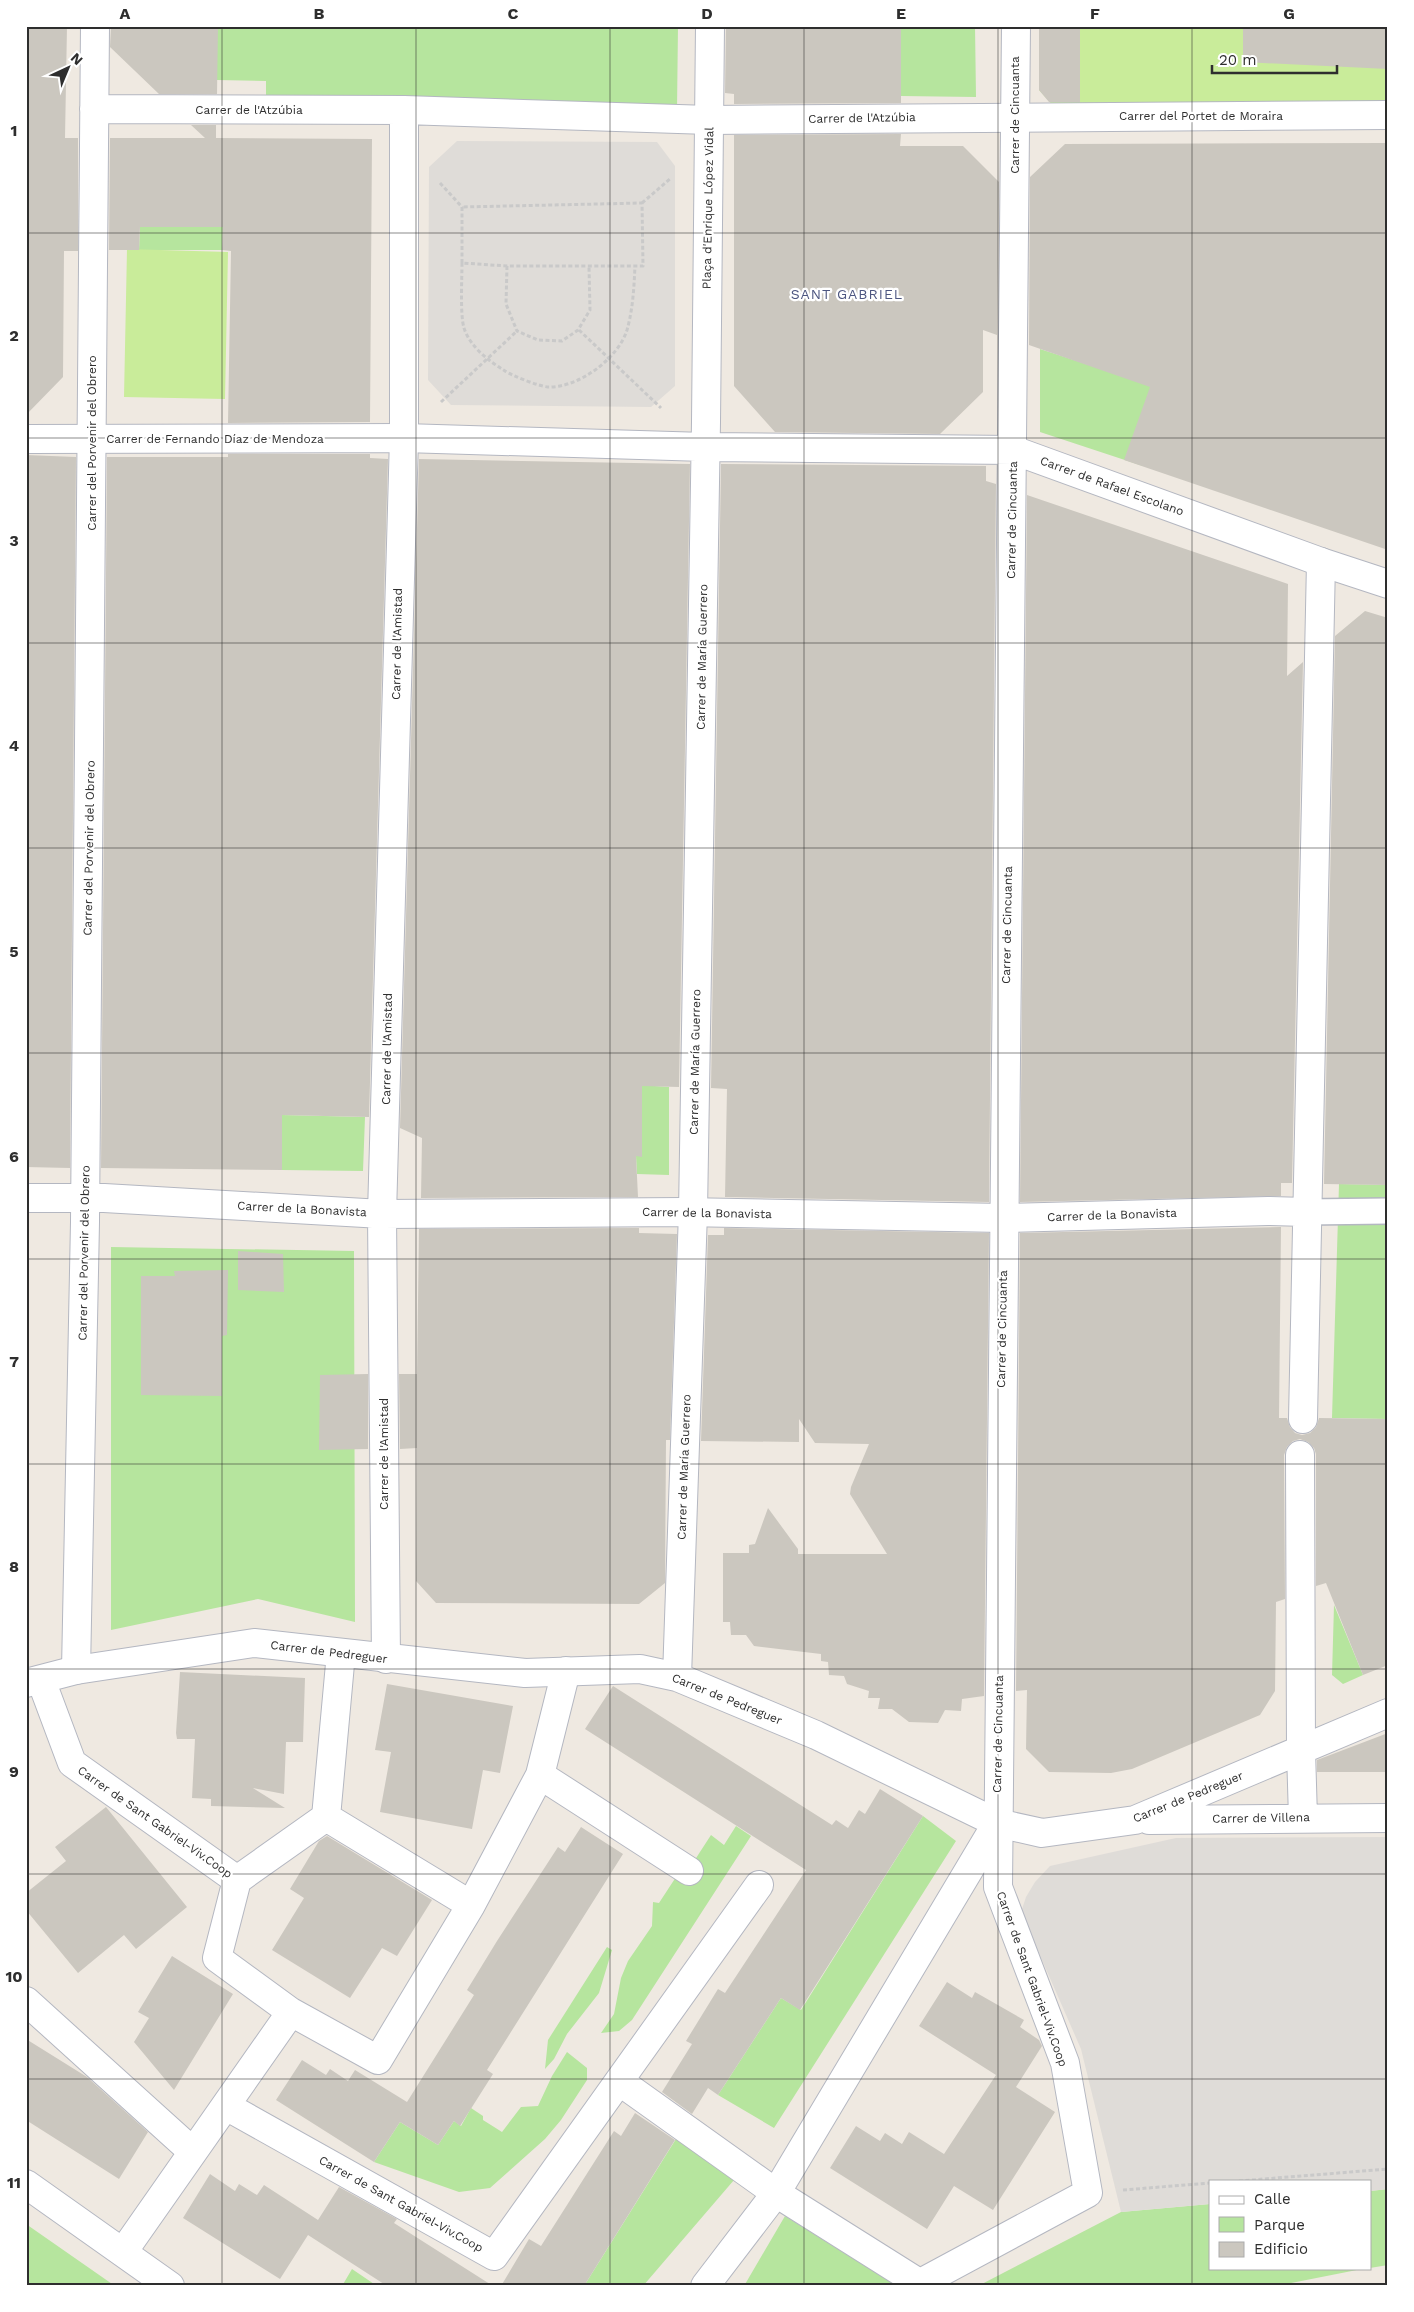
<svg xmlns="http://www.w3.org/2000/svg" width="1414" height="2312" viewBox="0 0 1414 2312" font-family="'Work Sans',sans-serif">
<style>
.green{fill:#b6e59e}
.pitch{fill:#c9ec9a}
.plaza{fill:#dfdcd8}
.building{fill:#cbc7bf}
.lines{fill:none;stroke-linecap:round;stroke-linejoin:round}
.pedestrian-casing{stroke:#b4b7c1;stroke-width:28}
.minor-casing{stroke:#b4b7c1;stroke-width:30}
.tertiary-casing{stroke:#b4b7c1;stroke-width:30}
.path{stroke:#c9c9c9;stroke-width:3;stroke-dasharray:4 2.5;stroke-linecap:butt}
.pedestrian{stroke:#fff;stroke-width:25}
.minor{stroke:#fff;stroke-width:28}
.tertiary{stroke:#fff;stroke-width:28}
.grid{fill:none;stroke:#2e2e2e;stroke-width:1;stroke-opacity:0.55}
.labels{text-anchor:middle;stroke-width:4.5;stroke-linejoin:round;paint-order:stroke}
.street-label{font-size:12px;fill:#2e2e2e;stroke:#fff}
.neighbourhood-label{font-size:14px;letter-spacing:1px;fill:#4d5680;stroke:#fff}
.neatline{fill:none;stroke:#2e2e2e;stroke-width:2}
.grid-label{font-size:16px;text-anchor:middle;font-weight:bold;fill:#2e2e2e}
</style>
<rect width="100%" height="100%" fill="#efe9e1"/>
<path class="green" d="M 217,26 L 678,26 L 677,109 L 266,98 L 266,81 L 217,80 Z
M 901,26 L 975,26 L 976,97 L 901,96 Z
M 223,218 L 222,250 L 139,250 L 140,227 L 182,227 Z
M 1040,349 L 1182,395 L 1155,428 L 1143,466 L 1040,432 Z
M 640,1085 L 669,1087 L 669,1175 L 637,1174 L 636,1156 L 642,1156 L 642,1106 L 605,1106 Z
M 282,1115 L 365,1117 L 363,1171 L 282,1170 Z
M 1339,1184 L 1388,1185 L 1388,1419 L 1332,1418 Z
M 111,1247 L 354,1251 L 355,1622 L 258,1599 L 111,1630 Z
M 1334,1605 L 1363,1675 L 1343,1684 L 1332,1675 Z
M 923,1816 L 956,1841 L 774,2128 L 718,2095 L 781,1998 L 801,2010 Z
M 736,1826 L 751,1836 L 632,2020 L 619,2031 L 601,2033 L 614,2014 L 621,1978 L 628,1961 L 652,1926 L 653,1902 L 659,1903 L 676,1877 L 687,1872 L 711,1835 L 724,1845 Z
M 607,1947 L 612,1950 L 599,1993 L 567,2034 L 554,2059 L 545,2069 L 548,2040 Z
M 567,2052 L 587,2068 L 587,2080 L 561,2120 L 545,2139 L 490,2188 L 459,2192 L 374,2162 L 400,2122 L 438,2145 L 454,2121 L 461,2126 L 471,2108 L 483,2116 L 483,2120 L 502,2132 L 521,2107 L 538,2106 L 552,2076 Z
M 676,2139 L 734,2180 L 643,2286 L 584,2286 Z
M 1388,2189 L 1388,2265 L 1370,2268 L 1370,2191 Z
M 1210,2204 L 1210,2268 L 1367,2268 L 1276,2286 L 978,2286 L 1121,2212 Z
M 785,2216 L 897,2286 L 744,2286 Z
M 26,2224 L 115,2286 L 26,2286 Z
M 352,2269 L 377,2286 L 342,2286 Z"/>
<path class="pitch" d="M 1039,26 L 1388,26 L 1388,107 L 1055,108 L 1039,90 Z
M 127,249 L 228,252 L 225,399 L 124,397 Z"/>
<path class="plaza" d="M 457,141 L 657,142 L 675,166 L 675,386 L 651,407 L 451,405 L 428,380 L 429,167 Z
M 1388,1837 L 1388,2189 L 1370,2191 L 1370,2181 L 1210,2181 L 1210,2204 L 1121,2212 L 1081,2049 L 1021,1912 L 1026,1897 L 1035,1882 L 1050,1866 L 1176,1838 Z"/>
<path class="building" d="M 26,26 L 67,26 L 65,138 L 78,138 L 78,251 L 64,251 L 63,377 L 26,415 Z
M 111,26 L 218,26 L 217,94 L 159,94 L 110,47 Z
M 726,26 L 901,26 L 901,103 L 734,104 L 734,94 L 725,93 Z
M 1039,26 L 1080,26 L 1080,102 L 1049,102 L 1039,90 Z
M 1243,26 L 1388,26 L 1388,69 L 1243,62 Z
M 191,125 L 216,125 L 216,138 L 372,139 L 370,422 L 228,423 L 231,251 L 222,250 L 223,227 L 140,227 L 139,250 L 109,250 L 110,138 L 205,138 Z
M 901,134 L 900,146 L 963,146 L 999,182 L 997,335 L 983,330 L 983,392 L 940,434 L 775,432 L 734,386 L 734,135 Z
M 1388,143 L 1388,550 L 1124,460 L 1150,387 L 1029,345 L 1030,177 L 1065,144 Z
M 228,454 L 370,454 L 370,458 L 388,459 L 369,1117 L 282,1115 L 282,1170 L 101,1168 L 107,457 L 228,457 Z
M 26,455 L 76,457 L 70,1168 L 26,1167 Z
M 419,459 L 690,464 L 679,1087 L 642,1086 L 642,1157 L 636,1156 L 638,1197 L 421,1198 L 422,1138 L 400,1128 Z
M 721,464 L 986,466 L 986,481 L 996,484 L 989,1202 L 725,1197 L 727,1089 L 711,1088 Z
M 1027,495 L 1288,584 L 1287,676 L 1303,662 L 1292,1183 L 1281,1183 L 1281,1196 L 1020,1202 Z
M 1365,611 L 1388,618 L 1388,1185 L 1324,1184 L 1335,636 Z
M 1281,1227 L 1279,1418 L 1287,1418 L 1290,1427 L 1295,1433 L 1302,1435 L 1310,1433 L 1316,1427 L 1319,1418 L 1388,1419 L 1388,1665 L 1363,1675 L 1326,1583 L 1316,1586 L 1316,1454 L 1314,1448 L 1308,1442 L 1300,1439 L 1293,1441 L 1287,1447 L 1284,1455 L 1285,1599 L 1276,1602 L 1275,1691 L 1260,1715 L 1132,1769 L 1111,1773 L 1049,1772 L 1026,1749 L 1027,1690 L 1016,1691 L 1020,1233 Z
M 639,1228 L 639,1233 L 677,1234 L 670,1440 L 666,1440 L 665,1583 L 639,1604 L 436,1603 L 416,1581 L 417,1448 L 400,1449 L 399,1374 L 417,1374 L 419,1229 Z
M 724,1228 L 989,1233 L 984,1696 L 962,1699 L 961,1711 L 945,1710 L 938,1723 L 909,1722 L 892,1709 L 878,1709 L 880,1698 L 868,1698 L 869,1691 L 847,1684 L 844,1676 L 829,1675 L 828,1662 L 821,1661 L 821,1654 L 754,1646 L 746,1635 L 731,1635 L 730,1622 L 723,1622 L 723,1553 L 749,1553 L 749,1545 L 755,1544 L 768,1508 L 798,1549 L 798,1554 L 887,1554 L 850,1494 L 851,1487 L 869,1444 L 815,1443 L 799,1419 L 799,1442 L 701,1441 L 708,1235 L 724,1235 Z
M 238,1251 L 283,1254 L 284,1292 L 238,1290 Z
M 228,1270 L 227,1335 L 222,1336 L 222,1396 L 141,1395 L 141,1276 L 175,1276 L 174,1271 Z
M 368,1374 L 368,1449 L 319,1450 L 320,1375 Z
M 180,1672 L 305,1678 L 303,1742 L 286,1742 L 284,1794 L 253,1788 L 285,1808 L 211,1806 L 211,1799 L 192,1798 L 195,1739 L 177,1739 L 176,1733 Z
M 387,1684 L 513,1706 L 500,1773 L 483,1770 L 472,1829 L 380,1812 L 391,1752 L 375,1750 Z
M 613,1686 L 832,1825 L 836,1820 L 848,1828 L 859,1810 L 865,1814 L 880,1789 L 923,1816 L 800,2010 L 781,1998 L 718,2095 L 708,2088 L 692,2114 L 662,2092 L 692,2044 L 686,2041 L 718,1989 L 725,1993 L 806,1870 L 585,1729 Z
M 1388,1733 L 1388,1772 L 1317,1772 L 1317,1760 Z
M 106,1807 L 187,1907 L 136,1949 L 124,1935 L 78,1973 L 26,1910 L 26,1893 L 66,1861 L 55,1847 Z
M 581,1827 L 623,1854 L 487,2070 L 493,2074 L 460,2126 L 454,2121 L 438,2145 L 400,2122 L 374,2162 L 276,2100 L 302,2060 L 326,2075 L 330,2069 L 348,2081 L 355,2070 L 407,2102 L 474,1995 L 467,1990 L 497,1941 L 558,1847 L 565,1852 Z
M 327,1836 L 432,1900 L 397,1956 L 382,1948 L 350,1998 L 272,1950 L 304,1898 L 290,1889 L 319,1841 Z
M 172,1956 L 233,1994 L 174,2090 L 134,2042 L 149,2018 L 138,2012 Z
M 947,1982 L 972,1998 L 975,1992 L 1024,2020 L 1020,2027 L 1039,2040 L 1042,2046 L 1016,2087 L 1055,2112 L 993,2210 L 954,2186 L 927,2229 L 830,2168 L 856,2126 L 880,2141 L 885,2133 L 902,2144 L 909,2132 L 944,2154 L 996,2075 L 919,2026 Z
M 26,2039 L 87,2077 L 148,2132 L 119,2179 L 26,2120 Z
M 635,2113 L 675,2140 L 584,2286 L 501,2286 L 529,2239 L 541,2246 L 614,2131 L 621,2136 Z
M 210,2174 L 235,2191 L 239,2184 L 257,2195 L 264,2185 L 318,2220 L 339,2187 L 397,2219 L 394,2223 L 493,2286 L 387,2286 L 308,2235 L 280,2279 L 183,2218 Z"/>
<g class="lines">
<g class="pedestrian-casing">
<path id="pedestrian" d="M 1306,1212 L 1388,1211"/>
</g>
<g class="minor-casing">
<path id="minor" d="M 94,109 L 404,110 L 709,120 L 1388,115
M 26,1198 L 104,1198 L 382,1214 L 683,1212 L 1003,1218 L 1268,1211 L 1306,1212
M 1303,1419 L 1321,562
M 1300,1455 L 1301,1751 L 1303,1818
M 386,1659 L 382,1214 L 404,438 L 404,110
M 76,1670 L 85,1222 L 95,26
M 41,1680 L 72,1763 L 237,1880 L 217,1958 L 291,2012 L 378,2060 L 471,1905 L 540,1775 L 566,1671
M 540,1775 L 689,1871
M 326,1817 L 341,1653
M 1149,1820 L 1388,1818
M 997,1823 L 1042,1833 L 1135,1820 L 1388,1713
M 237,1880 L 326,1817 L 471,1905
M 26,2001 L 193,2152
M 619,2081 L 776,2193
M 226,2106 L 494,2256 L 759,1885
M 123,2252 L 291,2012"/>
</g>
<g class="tertiary-casing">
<path id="tertiary" d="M 26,439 L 404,438 L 705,447 L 1013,450 L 1321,562 L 1388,584
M 677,1677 L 693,1212 L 706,422 L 710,26
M 26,1683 L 76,1670 L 254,1643 L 525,1673 L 640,1669 L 677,1677 L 816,1735 L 997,1823
M 26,2184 L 170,2286
M 776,2193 L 919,2283
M 705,2286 L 776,2193 L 997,1823
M 915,2286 L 1088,2193 L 1065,2063 L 998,1887 L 1016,26"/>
</g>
<path class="path" d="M 440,183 L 462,207 L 462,263 L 507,266 L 643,266 L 642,203 L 462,207
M 642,203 L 671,178
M 462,263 C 462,278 460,315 464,328 C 470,347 489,361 505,371 C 513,376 538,386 548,387 C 578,388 618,359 627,330 C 633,309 634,287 635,266
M 507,266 L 506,304 L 517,331 L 538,340 L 562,341 L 578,330 L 590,310 L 589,267
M 579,330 L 661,408
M 441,402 L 517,331
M 1239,2181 L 1388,2169
M 1123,2190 L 1210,2183"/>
<use href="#pedestrian" class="pedestrian"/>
<use href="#minor" class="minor"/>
<use href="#tertiary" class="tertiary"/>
</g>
<path class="grid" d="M 222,26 L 222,2286M 416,26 L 416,2286M 610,26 L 610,2286M 804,26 L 804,2286M 998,26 L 998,2286M 1192,26 L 1192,2286M 26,233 L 1388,233M 26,438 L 1388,438M 26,643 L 1388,643M 26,848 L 1388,848M 26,1053 L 1388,1053M 26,1259 L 1388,1259M 26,1464 L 1388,1464M 26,1669 L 1388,1669M 26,1874 L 1388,1874M 26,2079 L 1388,2079"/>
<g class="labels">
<g class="street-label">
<text x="249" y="114">Carrer de l'Atzúbia</text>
<text transform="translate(1015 115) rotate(-90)" y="4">Carrer de Cincuanta</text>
<text x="1201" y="120">Carrer del Portet de Moraira</text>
<text transform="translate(862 118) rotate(-1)" y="4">Carrer de l'Atzúbia</text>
<text transform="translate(708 208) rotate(-89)" y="4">Plaça d'Enrique López Vidal</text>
<text x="215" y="443">Carrer de Fernando Díaz de Mendoza</text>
<text transform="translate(92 443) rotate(-90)" y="4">Carrer del Porvenir del Obrero</text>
<text transform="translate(1112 486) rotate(20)" y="4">Carrer de Rafael Escolano</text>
<text transform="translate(1012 520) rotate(-89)" y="4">Carrer de Cincuanta</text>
<text transform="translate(397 644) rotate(-89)" y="4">Carrer de l'Amistad</text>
<text transform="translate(702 657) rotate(-89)" y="4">Carrer de María Guerrero</text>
<text transform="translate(89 848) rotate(-89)" y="4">Carrer del Porvenir del Obrero</text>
<text transform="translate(1007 925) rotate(-89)" y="4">Carrer de Cincuanta</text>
<text transform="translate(387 1049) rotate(-89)" y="4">Carrer de l'Amistad</text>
<text transform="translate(695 1062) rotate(-89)" y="4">Carrer de María Guerrero</text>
<text transform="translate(302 1209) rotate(3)" y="4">Carrer de la Bonavista</text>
<text transform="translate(707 1213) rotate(1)" y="4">Carrer de la Bonavista</text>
<text transform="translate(1112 1215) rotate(-2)" y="4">Carrer de la Bonavista</text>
<text transform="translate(84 1253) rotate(-89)" y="4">Carrer del Porvenir del Obrero</text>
<text transform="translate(1002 1329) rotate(-89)" y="4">Carrer de Cincuanta</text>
<text transform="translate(384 1454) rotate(-90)" y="4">Carrer de l'Amistad</text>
<text transform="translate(684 1467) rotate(-88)" y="4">Carrer de María Guerrero</text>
<text transform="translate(329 1652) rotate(7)" y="4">Carrer de Pedreguer</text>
<text transform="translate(727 1699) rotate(22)" y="4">Carrer de Pedreguer</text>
<text transform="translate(998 1734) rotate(-89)" y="4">Carrer de Cincuanta</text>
<text transform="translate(1188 1797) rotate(-22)" y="4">Carrer de Pedreguer</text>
<text transform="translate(1261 1818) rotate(-1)" y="4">Carrer de Villena</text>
<text transform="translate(155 1822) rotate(35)" y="4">Carrer de Sant Gabriel-Viv.Coop</text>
<text transform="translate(1032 1979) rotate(70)" y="4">Carrer de Sant Gabriel-Viv.Coop</text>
<text transform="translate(401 2204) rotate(29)" y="4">Carrer de Sant Gabriel-Viv.Coop</text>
</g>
<g class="neighbourhood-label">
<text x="847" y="299">SANT GABRIEL</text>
</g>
</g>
<rect width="1414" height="2312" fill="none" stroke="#ffffff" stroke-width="55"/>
<rect x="1209" y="2180" width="162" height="90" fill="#ffffff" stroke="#ababab"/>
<rect x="1219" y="2196" width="25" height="8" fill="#ffffff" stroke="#ababab"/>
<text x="1254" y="2204" font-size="15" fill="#2e2e2e">Calle</text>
<rect x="1219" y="2217" width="25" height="15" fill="#b6e59e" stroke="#ababab"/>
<text x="1254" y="2230" font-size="15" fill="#2e2e2e">Parque</text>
<rect x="1219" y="2242" width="25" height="15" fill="#cbc7bf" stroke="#ababab"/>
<text x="1254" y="2254" font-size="15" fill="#2e2e2e">Edificio</text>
<g transform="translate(68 68) rotate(44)" stroke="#ffffff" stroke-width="4" paint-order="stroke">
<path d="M0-4L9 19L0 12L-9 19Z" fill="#2e2e2e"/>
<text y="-8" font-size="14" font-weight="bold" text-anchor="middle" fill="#2e2e2e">N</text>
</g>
<path d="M1212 65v8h125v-8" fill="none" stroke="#2e2e2e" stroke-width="2.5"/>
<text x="1219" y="65" font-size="15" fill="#2e2e2e" stroke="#ffffff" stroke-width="4" paint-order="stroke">20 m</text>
<rect x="28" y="28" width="1358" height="2256" class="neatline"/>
<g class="grid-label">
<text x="125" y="19">A</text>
<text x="319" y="19">B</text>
<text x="513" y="19">C</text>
<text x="707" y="19">D</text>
<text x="901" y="19">E</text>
<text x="1095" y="19">F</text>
<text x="1289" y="19">G</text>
<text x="14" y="136">1</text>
<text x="14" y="341">2</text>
<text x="14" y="546">3</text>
<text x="14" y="751">4</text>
<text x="14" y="957">5</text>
<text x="14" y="1162">6</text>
<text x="14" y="1367">7</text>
<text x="14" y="1572">8</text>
<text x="14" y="1777">9</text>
<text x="14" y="1982">10</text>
<text x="14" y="2188">11</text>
</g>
</svg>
